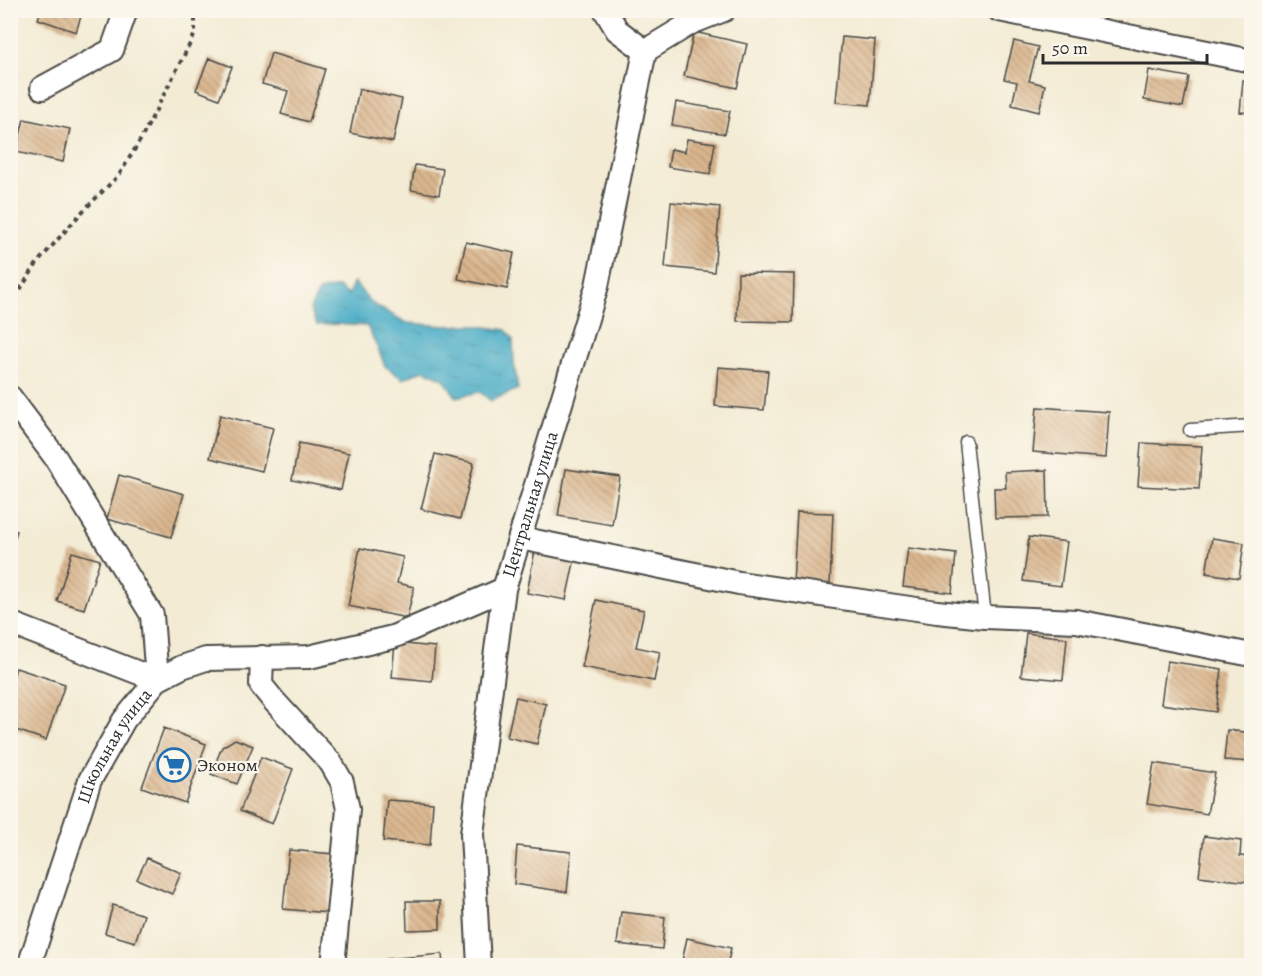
<svg xmlns="http://www.w3.org/2000/svg" width="1262" height="976" viewBox="0 0 1262 976" font-family="Alegreya,serif">
<style>
.water{fill:url(#water-ripples);stroke:#386c78;stroke-width:1.5}
.building{fill:url(#building-back-hatch)}
.lines{fill:none;stroke-linecap:round;stroke-linejoin:round}
.lane-casing{stroke:#494844;stroke-width:15}
.street-casing{stroke:#494844;stroke-width:26}
.path{stroke:#494844;stroke-width:4;stroke-dasharray:4.5 4.5;stroke-linecap:butt}
.lane{stroke:#fff;stroke-width:12}
.street{stroke:#fff;stroke-width:22}
.labels{text-anchor:middle;stroke-width:4.5;stroke-linejoin:round;paint-order:stroke}
.street-label{font-size:18px;fill:#2b2b2b;stroke:#fbf7ec}
.poi-label{font-size:18px;fill:#2b2b2b;stroke:#fbf7ec;text-anchor:start}
</style>
<defs>
<pattern id="water-ripples" width="26" height="14" patternUnits="userSpaceOnUse" patternTransform="scale(1.5)"><rect width="26" height="14" fill="#46acc6"/><path d="M2 4q2-2 4 0t4 0M15 11q2-2 4 0t4 0" fill="none" stroke="#3b8ca1"/></pattern>
<pattern id="building-back-hatch" width="6" height="6" patternUnits="userSpaceOnUse" patternTransform="scale(1.5)"><rect width="6" height="6" fill="#dbb78f"/><path d="M-1 5l2 2M0 0l6 6M5-1l2 2" fill="none" stroke="#b29575"/></pattern>
</defs>
<rect width="100%" height="100%" fill="#fbf7ec"/>
<filter id="ink" filterUnits="userSpaceOnUse"><feTurbulence type="fractalNoise" baseFrequency=".0167" numOctaves="2"/><feDisplacementMap in="SourceGraphic" scale="12" xChannelSelector="R" yChannelSelector="G"/><feConvolveMatrix kernelMatrix="1 2 1 2 8 2 1 2 1" color-interpolation-filters="sRGB"/></filter>
<filter id="wash" filterUnits="userSpaceOnUse"><feTurbulence type="fractalNoise" baseFrequency=".008" numOctaves="4" result="noise"/><feDisplacementMap in="SourceGraphic" scale="24" xChannelSelector="R" yChannelSelector="G"/><feGaussianBlur stdDeviation="1.35" result="paint"/><feColorMatrix in="noise" values="0 0 0 0 0 0 0 0 0 0 0 0 0 0 0 0 0 1.4 0 .05"/><feComposite in="paint" operator="in"/></filter>
<g filter="url(#wash)">
<rect width="100%" height="100%" fill="#f3ebd4"/>
<path class="water" d="M 354,282 L 371,303 L 407,323 L 446,326 L 472,325 L 506,330 L 513,339 L 514,363 L 518,389 L 491,401 L 480,392 L 456,397 L 444,379 L 424,370 L 403,379 L 385,366 L 378,349 L 367,326 L 334,324 L 317,325 L 310,309 L 319,291 L 338,287 L 348,295 Z"/>
<g id="blocks">
<path class="building" d="M 41,10 L 83,10 L 76,32 L 38,19 Z
M 694,32 L 747,44 L 737,88 L 684,76 Z
M 842,37 L 875,40 L 870,105 L 836,102 Z
M 1014,41 L 1038,47 L 1029,81 L 1045,85 L 1039,112 L 1012,105 L 1017,82 L 1004,79 Z
M 271,53 L 325,69 L 309,122 L 281,114 L 288,91 L 262,84 Z
M 209,58 L 232,67 L 219,99 L 196,90 Z
M 1149,70 L 1189,77 L 1183,107 L 1144,100 Z
M 1243,80 L 1252,80 L 1252,113 L 1240,112 Z
M 359,89 L 402,99 L 393,142 L 350,133 Z
M 676,102 L 730,111 L 725,134 L 672,125 Z
M 24,119 L 70,129 L 63,162 L 16,152 Z
M 687,139 L 715,143 L 710,174 L 668,167 L 671,149 L 685,152 Z
M 415,165 L 443,169 L 439,195 L 411,190 Z
M 671,202 L 720,207 L 714,272 L 665,267 Z
M 466,242 L 514,253 L 507,289 L 458,279 Z
M 738,273 L 794,274 L 793,322 L 737,321 Z
M 718,367 L 768,371 L 764,410 L 715,406 Z
M 1037,407 L 1109,412 L 1106,458 L 1033,452 Z
M 220,415 L 273,428 L 262,471 L 210,458 Z
M 299,443 L 349,453 L 341,490 L 292,480 Z
M 1141,443 L 1202,446 L 1199,489 L 1138,486 Z
M 435,454 L 474,463 L 460,519 L 421,509 Z
M 566,469 L 620,477 L 612,525 L 558,516 Z
M 1047,470 L 1048,517 L 995,518 L 994,488 L 1006,488 L 1005,472 Z
M 119,475 L 184,494 L 171,537 L 107,519 Z
M 797,512 L 833,513 L 830,585 L 793,583 Z
M 10,529 L 17,531 L 11,550 L 10,550 Z
M 1029,537 L 1067,542 L 1061,586 L 1023,581 Z
M 1212,538 L 1244,543 L 1239,578 L 1206,573 Z
M 360,548 L 403,557 L 397,583 L 414,587 L 407,618 L 348,606 Z
M 908,548 L 956,554 L 952,593 L 903,587 Z
M 535,550 L 575,558 L 566,600 L 527,593 Z
M 72,552 L 100,560 L 84,609 L 57,601 Z
M 596,600 L 644,610 L 636,647 L 660,652 L 654,681 L 582,667 Z
M 1026,633 L 1067,638 L 1063,680 L 1021,676 Z
M 395,643 L 435,647 L 432,681 L 392,677 Z
M 1167,661 L 1222,669 L 1216,712 L 1161,704 Z
M 16,668 L 65,684 L 46,740 L 10,728 L 10,686 Z
M 516,697 L 546,704 L 537,744 L 507,737 Z
M 164,728 L 206,744 L 185,803 L 142,787 Z
M 1227,730 L 1252,733 L 1252,762 L 1224,760 Z
M 235,739 L 253,746 L 237,784 L 211,774 L 222,747 Z
M 261,757 L 293,769 L 272,824 L 240,811 Z
M 1154,763 L 1215,773 L 1207,814 L 1147,804 Z
M 387,800 L 433,803 L 430,845 L 383,841 Z
M 1204,836 L 1241,841 L 1240,856 L 1250,857 L 1248,882 L 1199,876 Z
M 517,846 L 571,852 L 567,892 L 514,884 Z
M 289,850 L 334,854 L 328,913 L 283,909 Z
M 147,858 L 181,873 L 172,894 L 137,879 Z
M 406,901 L 440,901 L 440,929 L 407,930 Z
M 113,905 L 144,915 L 135,942 L 105,933 Z
M 621,912 L 665,917 L 662,949 L 617,944 Z
M 687,938 L 731,948 L 727,966 L 681,966 Z
M 442,954 L 443,966 L 388,966 L 387,959 Z"/>
</g>
</g>
<g filter="url(#ink)">
<use href="#blocks" fill-opacity="0" stroke="#494844" stroke-width="1.5"/>
<g class="lines">
<g class="lane-casing">
<path id="lane" d="M 1190,430 L 1252,426
M 966,442 L 985,617"/>
</g>
<g class="street-casing">
<g id="street">
<path d="M 605,10 L 617,30 L 645,51"/>
<path d="M 999,10 L 1252,61"/>
<path d="M 645,51 L 691,23 L 724,10"/>
<path d="M 42,88 L 112,50 L 126,10"/>
<path d="M 10,397 L 55,457 L 152,615 L 157,680"/>
<path d="M 520,538 L 739,583 L 937,612 L 985,617 L 1076,621 L 1252,655"/>
<path d="M 10,623 L 157,680"/>
<path d="M 262,657 L 261,685 L 274,701 L 331,763 L 342,782 L 348,809 L 333,966"/>
<path id="s1" d="M 29,966 L 90,780 L 124,720 L 157,680 L 182,667 L 206,659 L 309,657 L 393,637 L 504,589"/>
<path id="s2" d="M 479,966 L 472,834 L 504,589 L 597,286 L 645,51"/>
</g>
</g>
<path class="path" d="M 10,305 L 38,262 L 81,213 L 119,175 L 141,139 L 195,34 L 195,10"/>
<use href="#lane" class="lane"/>
<use href="#street" class="street"/>
</g>
</g>
<defs>
<g id="supermarket-ring" transform="scale(1.725)"><circle r="9.5" fill="#fbf7ec" stroke="#1f6fb2" stroke-width="1.5"/><path d="M-6-5.5h2.5l.6 2H6L4.5 2H-2.5L-4.4-4H-6ZM-1.5 3.2a1.3 1.3 0 1 0 .1 0ZM3 3.2a1.3 1.3 0 1 0 .1 0Z" fill="#1f6fb2"/></g>
</defs>
<g fill-rule="evenodd">
<use href="#supermarket-ring" x="174" y="765"/>
</g>
<g class="labels">
<g class="street-label">
<text dy="6" stroke="none"><textPath href="#s2" startOffset="468">Центральная улица</textPath></text>
<text dy="6" stroke="none"><textPath href="#s1" startOffset="237">Школьная улица</textPath></text>
</g>
<g class="poi-label">
<text x="197" y="771">Эконом</text>
</g>
</g>
<rect width="1262" height="976" fill="none" stroke="#fbf7ec" stroke-width="36"/>
<path d="M1043 54v9h164v-9" fill="none" stroke="#2b2b2b" stroke-width="3"/>
<text x="1052" y="54" font-size="18" fill="#2b2b2b" stroke="#fbf7ec" stroke-width="4.5" paint-order="stroke">50 m</text>
</svg>
